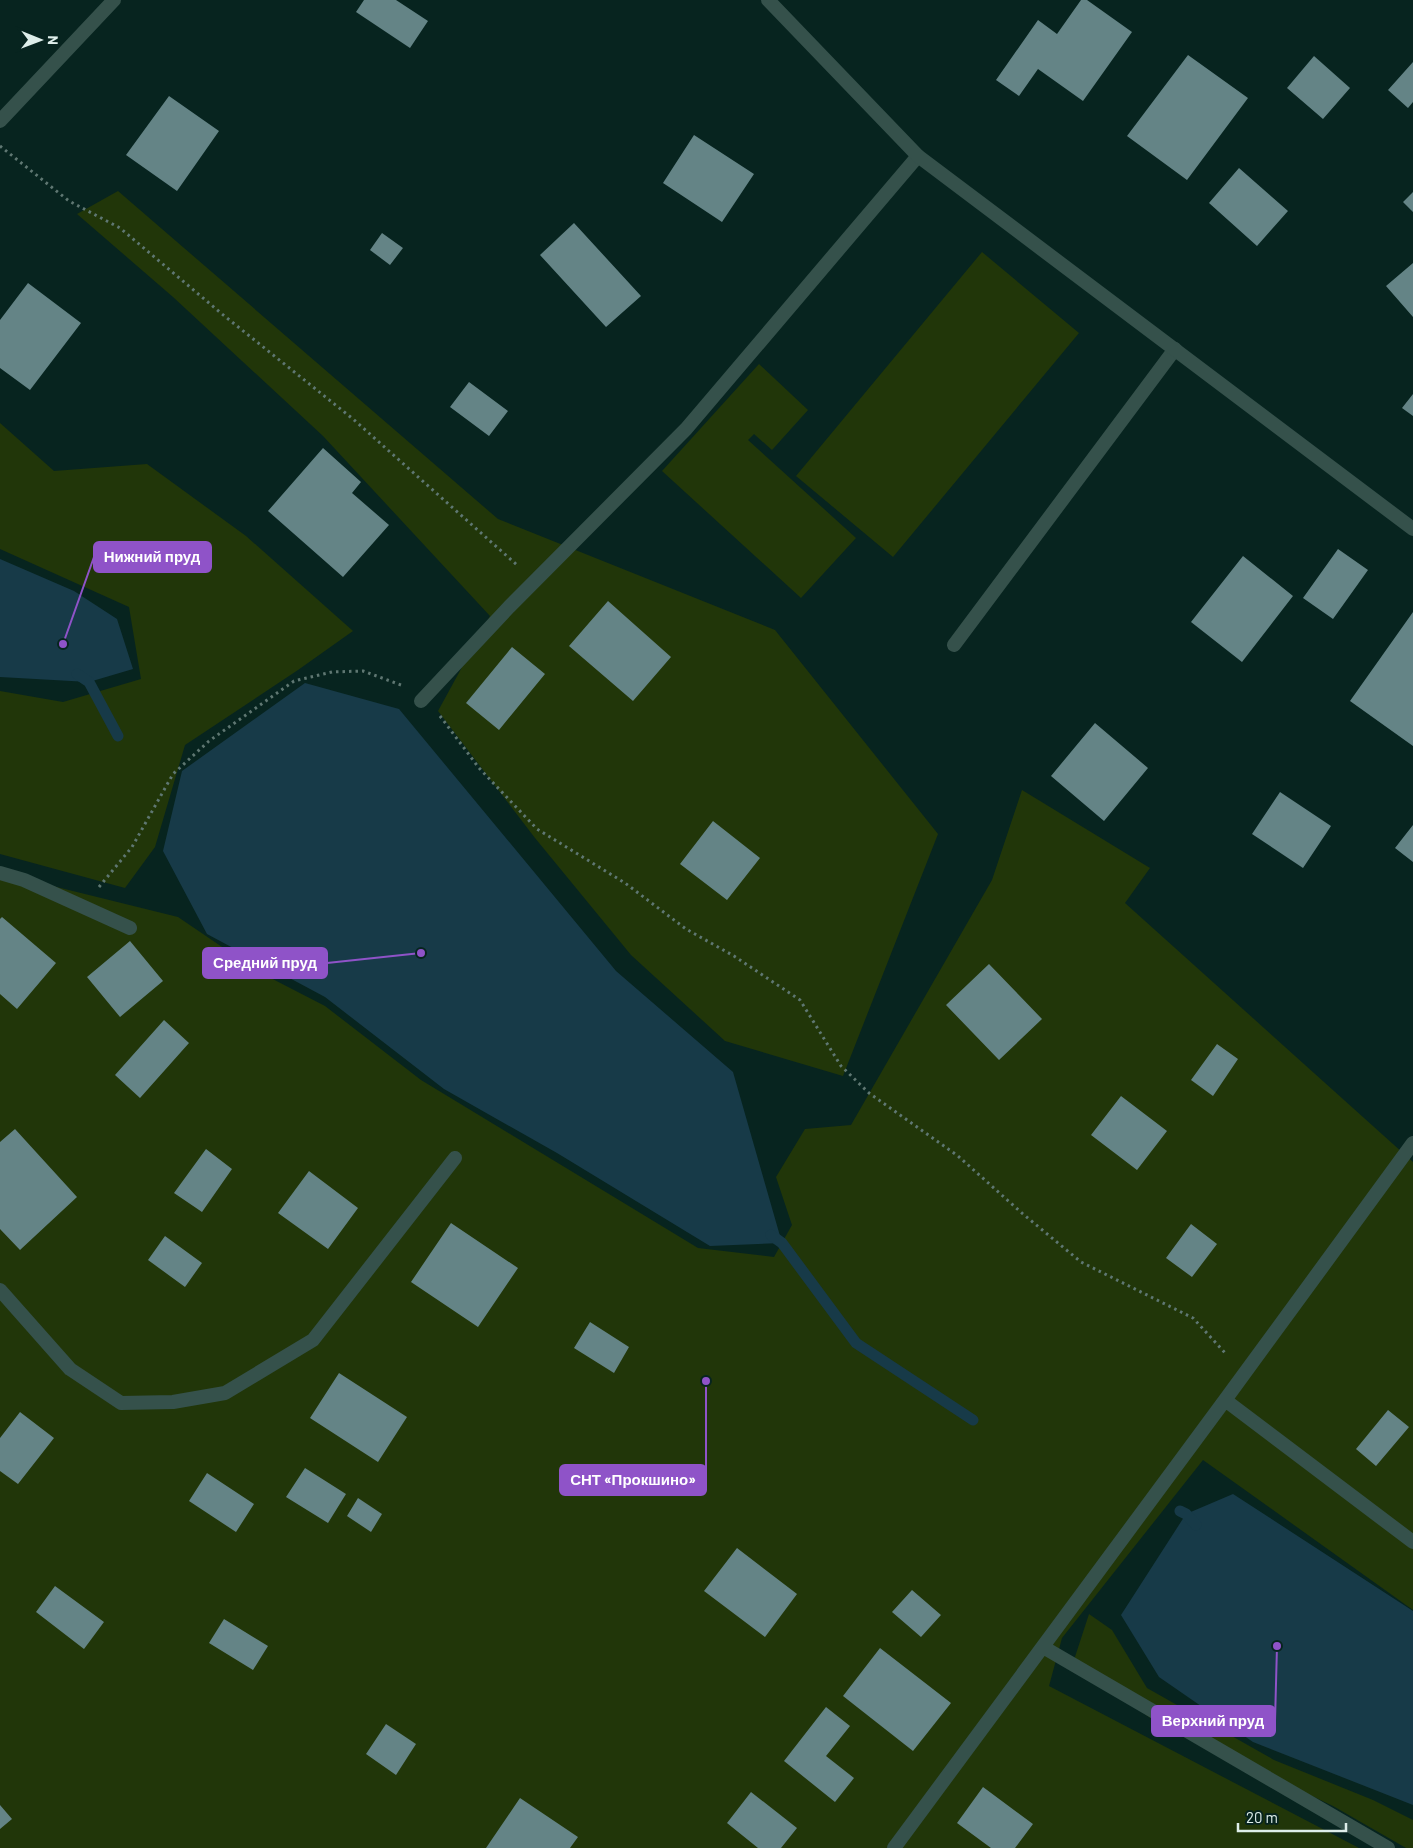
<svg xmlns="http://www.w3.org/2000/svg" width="1413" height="1848" viewBox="0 0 1413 1848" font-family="Barlow,sans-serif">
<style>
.green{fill:#213609}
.water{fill:#173a48}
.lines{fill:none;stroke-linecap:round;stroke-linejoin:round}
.stream{stroke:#173a48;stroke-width:11}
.building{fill:#648486}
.path{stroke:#5f7772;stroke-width:3;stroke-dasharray:2.5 4;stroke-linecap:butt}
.service{stroke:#35514b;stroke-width:14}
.minor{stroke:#35514b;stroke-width:14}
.leader{fill:none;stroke:#8f53c8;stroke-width:2}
.callout-dot{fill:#8f53c8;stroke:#07241f;stroke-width:2}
.callout{fill:#8f53c8;stroke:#8f53c8;stroke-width:2}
.callout-label{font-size:15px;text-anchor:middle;font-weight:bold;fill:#fff}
</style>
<rect width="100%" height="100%" fill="#07241f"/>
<path class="green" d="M 118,191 L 498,519 L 775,630 L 938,834 L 843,1076 L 725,1041 L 631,955 L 535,838 L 438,711 L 490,616 L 323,436 L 173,297 L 77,214 Z
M 982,252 L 1079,333 L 893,557 L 796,476 Z
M 759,364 L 808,410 L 772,450 L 754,434 L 748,440 L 856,538 L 801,598 L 662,471 Z
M 0,423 L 54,471 L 147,464 L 246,536 L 353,631 L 298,670 L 185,745 L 155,847 L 125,888 L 0,854 L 0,691 L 63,702 L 141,679 L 129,607 L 0,549 Z
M 1022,790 L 1150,868 L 1125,903 L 1413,1162 L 1413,1610 L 1203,1460 L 1062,1638 L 1049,1686 L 1359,1848 L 0,1848 L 0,873 L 178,917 L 259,972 L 325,1006 L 421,1080 L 698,1248 L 774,1257 L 792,1225 L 776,1177 L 805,1129 L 851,1125 L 992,880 Z
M 1089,1614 L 1112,1630 L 1147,1688 L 1274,1760 L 1373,1800 L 1413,1820 L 1413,1848 L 1406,1848 L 1333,1806 L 1156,1722 L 1073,1663 Z"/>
<path class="water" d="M 0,559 L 74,591 L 117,619 L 133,669 L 89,682 L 0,677 Z
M 305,683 L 399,709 L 616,971 L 733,1072 L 782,1243 L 710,1246 L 557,1153 L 444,1089 L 325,997 L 207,934 L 163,851 L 182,771 Z
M 1233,1494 L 1413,1611 L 1413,1805 L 1253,1742 L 1159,1677 L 1121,1615 L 1186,1514 Z"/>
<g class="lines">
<path class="stream" d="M 77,674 L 89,682 L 118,736
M 771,1235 L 782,1243 L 856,1343 L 973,1420
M 1180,1511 L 1186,1514 L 1196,1525"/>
</g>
<path class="building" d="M 364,0 L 396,0 L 428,21 L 410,48 L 356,12 Z
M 1081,0 L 1087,0 L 1132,32 L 1083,101 L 1038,69 L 1019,96 L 996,80 L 1038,20 L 1057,34 Z
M 1188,55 L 1248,98 L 1187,180 L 1127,136 Z
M 1314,56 L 1350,88 L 1323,119 L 1287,88 Z
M 1413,62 L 1413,102 L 1408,108 L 1388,90 Z
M 169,96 L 219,131 L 177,191 L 126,155 Z
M 694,135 L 754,174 L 722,222 L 663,183 Z
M 1239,168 L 1288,211 L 1257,246 L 1209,203 Z
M 1413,192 L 1413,212 L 1403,202 Z
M 574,223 L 641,296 L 606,327 L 540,255 Z
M 382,233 L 403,248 L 390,265 L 370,250 Z
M 1413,263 L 1413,317 L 1386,286 Z
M 28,283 L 81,323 L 30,390 L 0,368 L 0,320 Z
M 469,382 L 508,411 L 489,436 L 450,407 Z
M 1413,394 L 1413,416 L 1402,408 Z
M 323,448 L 361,482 L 352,493 L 389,525 L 343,577 L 268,511 Z
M 1338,549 L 1368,570 L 1333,619 L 1303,598 Z
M 1243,556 L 1293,596 L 1242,662 L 1191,622 Z
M 608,601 L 671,657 L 633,701 L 569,646 Z
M 1413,612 L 1413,746 L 1350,701 Z
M 512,647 L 545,674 L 499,730 L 466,703 Z
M 1095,723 L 1148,768 L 1104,821 L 1051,776 Z
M 1280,792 L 1331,826 L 1303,868 L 1252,834 Z
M 713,821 L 760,858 L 727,900 L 680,864 Z
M 1413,825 L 1413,862 L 1395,848 Z
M 2,917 L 56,963 L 17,1009 L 0,994 L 0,919 Z
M 130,941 L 163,981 L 120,1017 L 87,977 Z
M 989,964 L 1042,1019 L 999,1060 L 946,1005 Z
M 164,1020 L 189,1043 L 140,1098 L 115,1075 Z
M 1217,1044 L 1238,1059 L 1213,1096 L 1191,1080 Z
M 1121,1096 L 1167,1131 L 1137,1170 L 1091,1135 Z
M 15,1129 L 77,1197 L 20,1250 L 0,1229 L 0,1142 Z
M 206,1149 L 232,1169 L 202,1212 L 174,1193 Z
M 309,1171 L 358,1208 L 328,1249 L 278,1213 Z
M 451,1223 L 518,1268 L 478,1327 L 411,1282 Z
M 1191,1224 L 1217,1244 L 1192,1277 L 1166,1258 Z
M 165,1236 L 202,1263 L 185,1287 L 148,1260 Z
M 590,1322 L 629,1347 L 614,1373 L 574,1348 Z
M 339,1373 L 407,1417 L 378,1462 L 310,1418 Z
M 1388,1410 L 1409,1427 L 1376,1466 L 1356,1449 Z
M 20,1412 L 54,1438 L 18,1484 L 0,1471 L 0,1438 Z
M 305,1468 L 346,1494 L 328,1523 L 286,1497 Z
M 207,1473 L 254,1504 L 236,1532 L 189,1501 Z
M 358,1498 L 382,1514 L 371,1532 L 347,1516 Z
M 737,1548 L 797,1594 L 765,1637 L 704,1591 Z
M 55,1586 L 104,1622 L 84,1649 L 36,1612 Z
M 912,1590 L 941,1615 L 921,1637 L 892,1612 Z
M 224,1619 L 268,1646 L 253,1670 L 209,1643 Z
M 880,1648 L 951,1703 L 913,1751 L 843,1696 Z
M 826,1707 L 850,1726 L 826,1756 L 854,1778 L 835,1802 L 784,1761 Z
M 386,1724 L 416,1744 L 396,1775 L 366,1754 Z
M 983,1787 L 1033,1824 L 1015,1848 L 991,1848 L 957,1823 Z
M 751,1792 L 797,1828 L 781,1848 L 758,1848 L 727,1823 Z
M 520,1798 L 578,1837 L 570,1848 L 486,1848 Z
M 0,1805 L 12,1819 L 0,1829 Z"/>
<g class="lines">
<path class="path" d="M 0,146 L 69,201 L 120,228 L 222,314 L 353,419 L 517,565
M 440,716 L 479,768 L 537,829 L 625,883 L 686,929 L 734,956 L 800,1000 L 841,1066 L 869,1093 L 958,1156 L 1023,1214 L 1081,1262 L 1193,1318 L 1227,1355
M 99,887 L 132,847 L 173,774 L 209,741 L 294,681 L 332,672 L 363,671 L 401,685"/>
<path class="service" d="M 954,645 L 1175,349
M 421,701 L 509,607 L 686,429 L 918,156
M 0,873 L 24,880 L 130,928
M 0,1290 L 70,1369 L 121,1403 L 173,1402 L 225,1393 L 313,1340 L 455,1158
M 1225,1400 L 1413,1542
M 1043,1647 L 1388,1848
M 894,1848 L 1225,1400 L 1413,1143"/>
<path class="minor" d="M 768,0 L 918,156 L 1413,529
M 0,121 L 114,0"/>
</g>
<path class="leader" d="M63 644L94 557M421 953L327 963M706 1381L706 1480M1277 1646L1275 1721"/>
<g class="callout-dot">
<circle cx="63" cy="644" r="5"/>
<circle cx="421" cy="953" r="5"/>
<circle cx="706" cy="1381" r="5"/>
<circle cx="1277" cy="1646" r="5"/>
</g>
<g class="callout">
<rect x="94" y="542" width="117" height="30" rx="5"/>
<rect x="203" y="948" width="124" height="30" rx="5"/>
<rect x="560" y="1465" width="146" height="30" rx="5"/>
<rect x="1152" y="1706" width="123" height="30" rx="5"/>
</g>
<g class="callout-label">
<text x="152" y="562">Нижний пруд</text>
<text x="265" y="968">Средний пруд</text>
<text x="633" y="1485">СНТ «Прокшино»</text>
<text x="1213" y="1726">Верхний пруд</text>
</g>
<g transform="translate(40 40) rotate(91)" stroke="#07241f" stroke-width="4" paint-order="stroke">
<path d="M0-4L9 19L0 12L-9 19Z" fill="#deeeea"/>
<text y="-8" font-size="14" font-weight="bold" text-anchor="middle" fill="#deeeea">N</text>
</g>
<path d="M1238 1823v8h108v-8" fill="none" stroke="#deeeea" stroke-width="2.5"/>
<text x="1246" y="1823" font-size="15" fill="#deeeea" stroke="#07241f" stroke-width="4" paint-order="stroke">20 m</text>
</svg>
